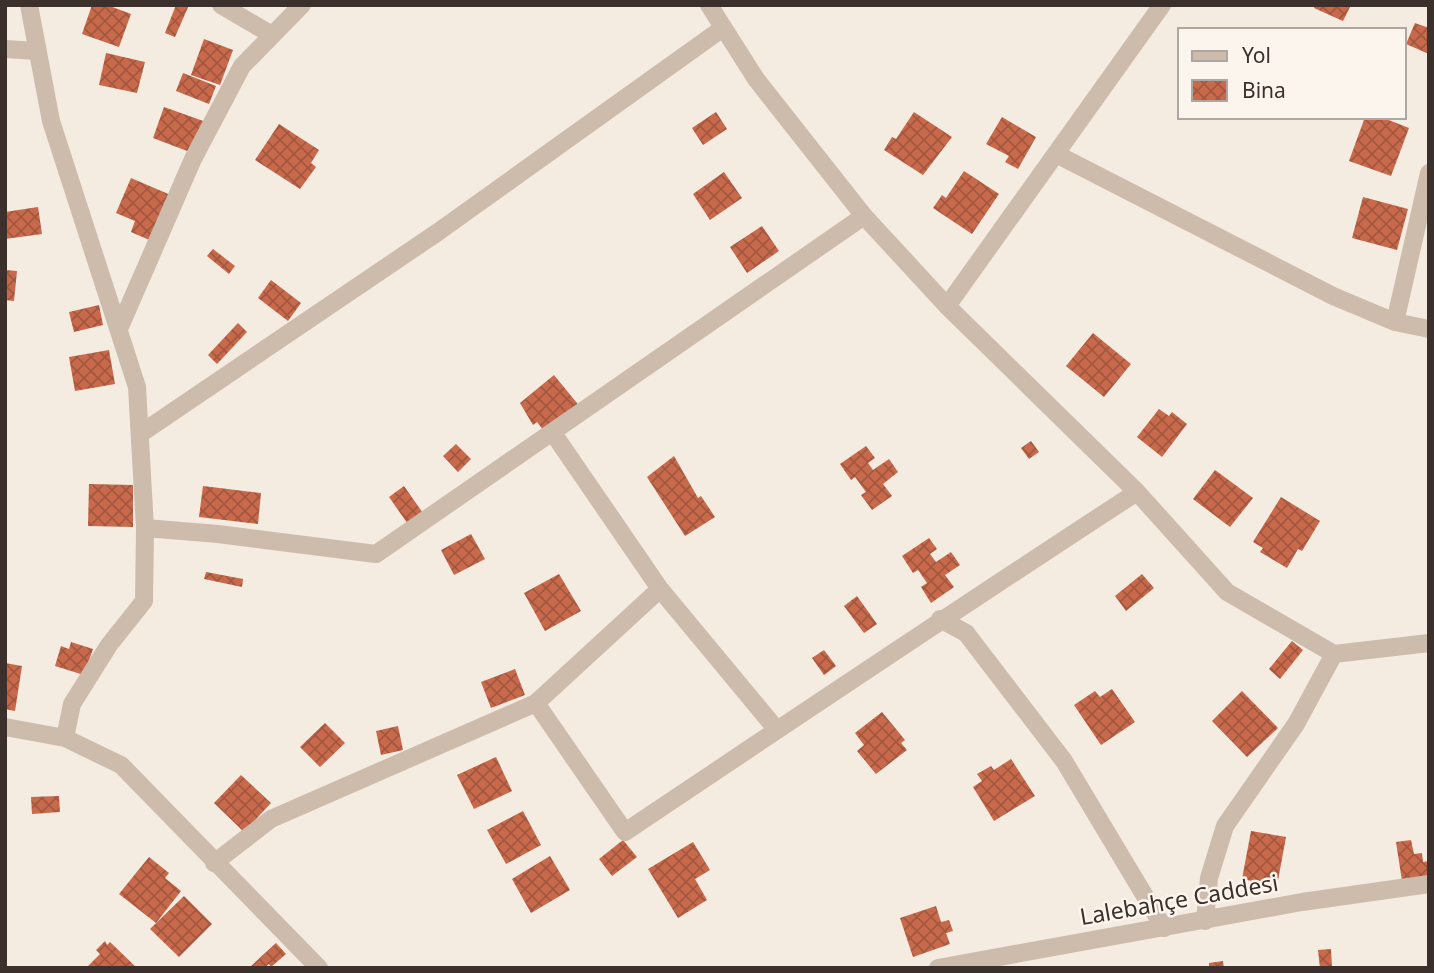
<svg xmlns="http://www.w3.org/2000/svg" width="1434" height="973" viewBox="0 0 1434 973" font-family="'Noto Sans',sans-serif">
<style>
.building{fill:url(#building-cross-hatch)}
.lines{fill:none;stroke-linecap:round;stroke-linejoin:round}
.minor{stroke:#cdbbac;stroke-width:18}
.tertiary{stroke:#cdbbac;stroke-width:18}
.labels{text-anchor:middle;stroke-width:5;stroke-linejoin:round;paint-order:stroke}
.street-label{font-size:23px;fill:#3b302b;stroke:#fbf5ee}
</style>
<defs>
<pattern id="building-cross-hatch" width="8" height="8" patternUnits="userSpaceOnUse" patternTransform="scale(1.75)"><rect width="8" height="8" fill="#c8694b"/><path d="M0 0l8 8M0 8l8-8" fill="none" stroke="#a4573f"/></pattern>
</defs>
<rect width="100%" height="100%" fill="#f4ebe1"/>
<path class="building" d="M 92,5 L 107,5 L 131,14 L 119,47 L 82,34 Z
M 176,5 L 189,5 L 175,37 L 165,33 Z
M 1315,5 L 1351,5 L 1343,21 L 1314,8 Z
M 1415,23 L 1429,28 L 1429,54 L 1406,44 Z
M 204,39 L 233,50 L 220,85 L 191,75 Z
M 106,53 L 145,62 L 137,93 L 99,85 Z
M 183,73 L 216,86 L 209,104 L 176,91 Z
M 164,107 L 206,122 L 195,154 L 153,138 Z
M 716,112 L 727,129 L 703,145 L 692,128 Z
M 914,112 L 952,137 L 923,175 L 884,150 L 892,137 L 896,139 Z
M 1002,117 L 1036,137 L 1018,169 L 1005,162 L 1009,156 L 986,144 Z
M 1365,117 L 1381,117 L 1409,128 L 1391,176 L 1349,161 Z
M 279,124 L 319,150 L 311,163 L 316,167 L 300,189 L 255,160 Z
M 964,171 L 999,194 L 972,234 L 933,208 L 942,195 L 946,198 Z
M 724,172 L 742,198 L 710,220 L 693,194 Z
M 131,178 L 173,196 L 154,242 L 131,232 L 135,221 L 116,213 Z
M 1363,197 L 1408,209 L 1397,250 L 1352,238 Z
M 38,207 L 42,234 L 5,239 L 5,212 Z
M 762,226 L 779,251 L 747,273 L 730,247 Z
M 213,249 L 235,266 L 229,274 L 207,256 Z
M 5,270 L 17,271 L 14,301 L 5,300 Z
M 271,280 L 301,303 L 288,321 L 258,298 Z
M 99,305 L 103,325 L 74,332 L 69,312 Z
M 238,323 L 247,332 L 217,364 L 208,355 Z
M 1093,333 L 1131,364 L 1104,397 L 1066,366 Z
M 109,350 L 115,384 L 75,391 L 69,357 Z
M 554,375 L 581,408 L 547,435 L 537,422 L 533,425 L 520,403 Z
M 1159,409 L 1169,416 L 1172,412 L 1187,424 L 1162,457 L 1137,437 Z
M 1031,441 L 1039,452 L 1029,459 L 1021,448 Z
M 456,444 L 471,459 L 458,472 L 443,456 Z
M 866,446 L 875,458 L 868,463 L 873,470 L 889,459 L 898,472 L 883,484 L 892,496 L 872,510 L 861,495 L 866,492 L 855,477 L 851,480 L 840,464 Z
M 674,456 L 698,498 L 701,496 L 715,517 L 685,536 L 647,477 Z
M 1215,470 L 1253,498 L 1230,527 L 1193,499 Z
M 89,484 L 133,485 L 133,527 L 88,526 Z
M 203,486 L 261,493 L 258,524 L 199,517 Z
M 404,486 L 425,516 L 410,527 L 389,497 Z
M 1281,497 L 1320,521 L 1302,551 L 1298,549 L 1287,568 L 1260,552 L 1263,548 L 1253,542 Z
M 471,534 L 485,559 L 454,575 L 441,550 Z
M 929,538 L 937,549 L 930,554 L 936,562 L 951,552 L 960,565 L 945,575 L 954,587 L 931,603 L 921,587 L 927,583 L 918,570 L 913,573 L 902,556 Z
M 206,572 L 243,579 L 242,587 L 204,579 Z
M 559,574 L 581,611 L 545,631 L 524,593 Z
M 1142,574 L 1154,588 L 1126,611 L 1115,596 Z
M 857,596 L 877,624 L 864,633 L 844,606 Z
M 1292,641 L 1303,650 L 1280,679 L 1269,669 Z
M 71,642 L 93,649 L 84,675 L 55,666 L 61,646 L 69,649 Z
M 824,650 L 836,666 L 824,675 L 812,658 Z
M 5,663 L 22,666 L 15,711 L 5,709 Z
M 515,669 L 525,695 L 491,708 L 481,682 Z
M 1112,689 L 1135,722 L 1101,745 L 1074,705 L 1095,691 L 1100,697 Z
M 1242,691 L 1278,728 L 1247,757 L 1212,721 Z
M 882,712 L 905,740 L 901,743 L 907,750 L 876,774 L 857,751 L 864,745 L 855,733 Z
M 325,723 L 345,743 L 320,767 L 300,747 Z
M 398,726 L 403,750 L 381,755 L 376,731 Z
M 496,757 L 512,791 L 474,809 L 457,775 Z
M 1011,759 L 1035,796 L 994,821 L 973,787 L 982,781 L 977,774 L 991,766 L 994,770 Z
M 241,775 L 271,803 L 244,832 L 214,803 Z
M 59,796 L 60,812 L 32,814 L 31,797 Z
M 523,811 L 541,845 L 506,864 L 487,830 Z
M 1251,831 L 1286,837 L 1277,886 L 1242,879 Z
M 623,840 L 637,857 L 612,876 L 599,859 Z
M 1411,840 L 1414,854 L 1422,853 L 1423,862 L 1429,861 L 1429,876 L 1402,881 L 1396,842 Z
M 693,842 L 710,870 L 695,879 L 707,900 L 678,918 L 648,869 Z
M 550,856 L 570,890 L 531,913 L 512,879 Z
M 149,857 L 169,873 L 165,878 L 181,891 L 156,923 L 119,894 Z
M 184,896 L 212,924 L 179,957 L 150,929 Z
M 936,906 L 941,922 L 949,920 L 953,931 L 946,933 L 950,944 L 913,957 L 900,918 Z
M 105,941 L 107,945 L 110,942 L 137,968 L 86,968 L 100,954 L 96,950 Z
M 276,943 L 286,954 L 271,967 L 269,964 L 264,968 L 249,968 Z
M 1331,949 L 1332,968 L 1320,968 L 1318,950 Z
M 1223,961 L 1224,968 L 1209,968 L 1209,963 Z"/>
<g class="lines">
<path class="minor" d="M 29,5 L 51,121 L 137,387 L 145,528 L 144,601 L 109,645 L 72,704 L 65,738
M 221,5 L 272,35
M 709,5 L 756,79 L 864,216 L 947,306 L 1137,492 L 1227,592 L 1334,654 L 1429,643
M 5,49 L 37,51
M 1056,154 L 1333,296 L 1395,322 L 1429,329
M 947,306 L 1162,5
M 1395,322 L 1429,173
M 119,329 L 193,159 L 242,66 L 302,5
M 553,433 L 660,589
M 140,434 L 438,232 L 723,28
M 145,528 L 218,534 L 376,554 L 864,216
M 940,619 L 966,633 L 1064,761 L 1164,928
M 5,727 L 65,738 L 121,765 L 319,968
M 777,730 L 660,589 L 536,703 L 625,832 C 795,718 965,604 1137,492
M 214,863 L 271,819 L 536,703
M 1205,921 L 1209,878 L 1225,826 L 1296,724 L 1334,654"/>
<path class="tertiary" d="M 938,968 L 1302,902 L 1429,884"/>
</g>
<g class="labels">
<g class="street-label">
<text transform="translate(1179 900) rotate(-10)" y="8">Lalebahçe Caddesi</text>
</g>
</g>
<rect width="1434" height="973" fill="none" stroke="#3b302b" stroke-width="14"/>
<rect x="1178" y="28" width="228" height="91" fill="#fbf5ee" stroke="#aea6a0" stroke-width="2"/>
<rect x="1192" y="51" width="35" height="10" fill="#cdbbac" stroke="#aea6a0" stroke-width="2"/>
<text x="1242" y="63" font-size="21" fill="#3b302b">Yol</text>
<rect x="1192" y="80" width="35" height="21" fill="url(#building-cross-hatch)" stroke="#aea6a0" stroke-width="2"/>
<text x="1242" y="98" font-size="21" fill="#3b302b">Bina</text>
</svg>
